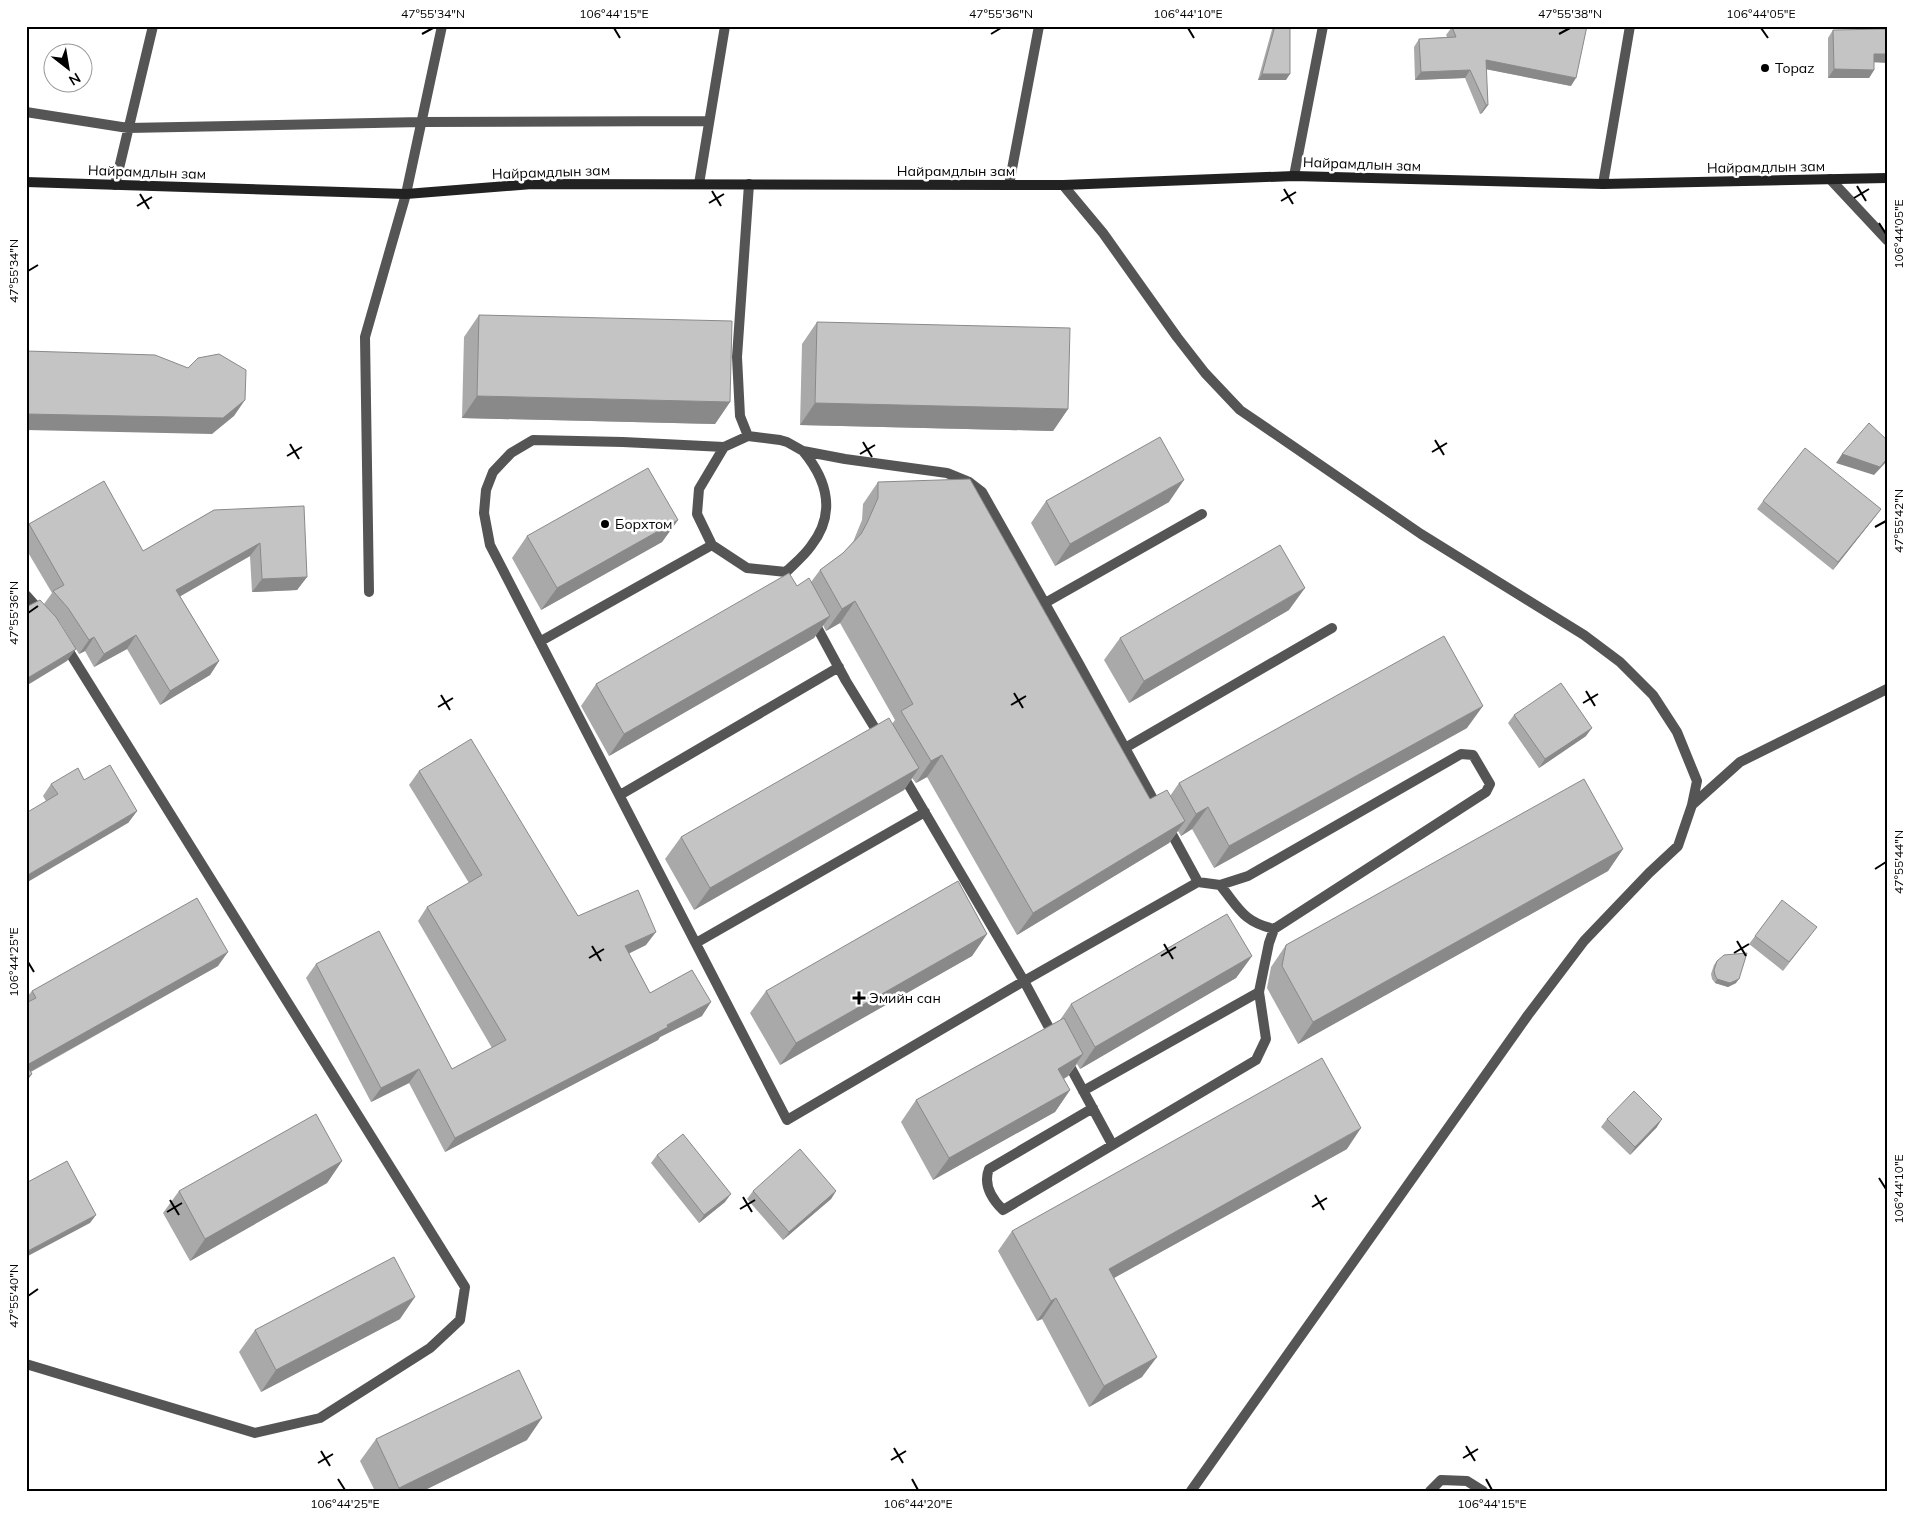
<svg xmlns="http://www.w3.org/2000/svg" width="1913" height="1517" viewBox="0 0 1913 1517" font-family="Mulish,sans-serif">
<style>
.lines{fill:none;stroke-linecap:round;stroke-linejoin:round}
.service{stroke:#555;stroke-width:10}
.minor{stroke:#555;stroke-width:10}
.secondary{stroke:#222;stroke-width:10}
.wall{fill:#a9a9a9}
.shaded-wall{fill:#898989}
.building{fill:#c4c4c4;stroke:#898989}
.ticks{fill:none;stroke:#000;stroke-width:2}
.poi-dot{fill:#000;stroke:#fff;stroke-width:2}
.labels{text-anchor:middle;stroke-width:5;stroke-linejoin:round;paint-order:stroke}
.poi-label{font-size:14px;fill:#000;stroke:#fff;text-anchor:start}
.street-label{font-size:14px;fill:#000;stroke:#fff}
.neatline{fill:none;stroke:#000;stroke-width:2}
.ticks-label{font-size:12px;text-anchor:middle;fill:#000}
</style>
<rect width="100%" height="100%" fill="#fff"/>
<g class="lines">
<path class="service" d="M 1830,179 L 1887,240"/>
<path class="minor" d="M 26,112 L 128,128 L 421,122 L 709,121
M 1294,176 L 1323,26
M 699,184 L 725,26
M 749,184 L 737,357 L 740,416 L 748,436 L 780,440 L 787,442 L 803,451 L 845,459 L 947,473 L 969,482 L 982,492 L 1078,662 L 1159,810
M 1603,184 L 1630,26
M 115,185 L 153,26
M 1009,185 L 1039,26
M 1063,185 L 1103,233 L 1177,337 L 1205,373 L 1240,410 L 1421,534 L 1584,635 L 1620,662 L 1653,695 L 1677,732 L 1697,781 L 1692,805
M 748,436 L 724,447 L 699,489 L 697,514 L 712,545 L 747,568 L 786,572 C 794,564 804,556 811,546 C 836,514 828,481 803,451
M 724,447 L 623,442 L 533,440 L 511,453 L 493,472 L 486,490 L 484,513 L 490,545 L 787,1120 L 1024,981 L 1054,1037
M 369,592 L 365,337 L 406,194 L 442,26
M 26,595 L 42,613
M 1045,603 L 1202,514
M 813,620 L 846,681 L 881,738
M 541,641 L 712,545
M 1125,748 L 1332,628
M 901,772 L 1024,981 L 1198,882 L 1168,827
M 620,795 L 839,667
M 1220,885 C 1239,908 1243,922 1274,929
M 696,943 L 925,812
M 1066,1059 L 1112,1144
M 1083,1091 L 1259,992
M 1093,1108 L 989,1169 C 983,1184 992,1199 1003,1210 L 1256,1060 L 1266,1039 L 1259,992 L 1269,943 L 1274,929 L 1486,792 L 1490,784 L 1473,755 L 1461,754 L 1248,876 L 1220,885 L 1198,882
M 26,1364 L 255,1433 L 320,1418 L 430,1348 L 460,1320 L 465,1287 L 65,645
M 1191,1491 L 1528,1015 L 1584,941 L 1649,873 L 1678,846 L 1692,805 L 1740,762 L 1887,689
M 1430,1491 L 1441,1480 L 1467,1481 L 1483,1491"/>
<path class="secondary" d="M 26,182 L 406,194 L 532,184 L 1063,185 L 1294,176 L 1603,184 L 1887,178"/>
</g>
<path class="wall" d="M 1273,26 L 1290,26 L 1286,80 L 1258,80 Z
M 1452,27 L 1571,86 L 1486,69 L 1488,105 L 1482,113 L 1480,114 L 1465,78 L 1415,80 L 1414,47 L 1419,39 L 1447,37 L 1446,35 Z
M 1833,30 L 1874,62 L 1874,70 L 1869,78 L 1828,78 L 1828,38 Z
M 479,315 L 730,402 L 715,424 L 462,418 L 464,337 Z
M 817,322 L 1068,409 L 1053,431 L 800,425 L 802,344 Z
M 878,482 L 1150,799 L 1170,796 L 1179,783 L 1467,728 L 1214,868 L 1192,829 L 1181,836 L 1178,831 L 1169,843 L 1017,935 L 927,777 L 916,783 L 912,778 L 904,790 L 694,910 L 665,859 L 681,837 L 892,724 L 895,720 L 840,623 L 826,631 L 823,625 L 814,638 L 609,756 L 581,706 L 596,684 L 797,586 L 811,582 L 820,570 L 843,553 L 853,542 L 862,520 L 863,504 Z
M 1046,501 L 1169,502 L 1055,566 L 1031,523 Z
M 1763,501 L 1881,509 L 1833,570 L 1757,509 Z
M 214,510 L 307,577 L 297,590 L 252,592 L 250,556 L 180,596 L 219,661 L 210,675 L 160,705 L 127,649 L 94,667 L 85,651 L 79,654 L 59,621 L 67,661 L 44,604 L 52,593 L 26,549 L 26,528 L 29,524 L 143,551 Z
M 678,520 L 662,542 L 541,610 L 512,558 L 527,536 Z
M 1289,610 L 1129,703 L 1104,660 L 1120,638 Z
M 1514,715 L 1586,736 L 1539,768 L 1508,723 Z
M 419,771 L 578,916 L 646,945 L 629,953 L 650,993 L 702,1016 L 660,1037 L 658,1040 L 445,1152 L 409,1083 L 371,1102 L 306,978 L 316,964 L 452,1069 L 492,1048 L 418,921 L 427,907 L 469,883 L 409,785 Z
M 84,780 L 137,811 L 128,823 L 46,801 L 43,796 L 51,784 Z
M 1623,849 L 1608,871 L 1298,1044 L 1267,988 L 1271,967 L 1286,945 Z
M 987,934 L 972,956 L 780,1065 L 750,1013 L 766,991 Z
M 1811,935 L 1783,971 L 1749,944 L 1755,936 Z
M 1252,956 L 1236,978 L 1080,1069 L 1077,1064 L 1068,1076 L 1064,1079 L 1070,1090 L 1055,1112 L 933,1180 L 901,1122 L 916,1100 L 1060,1020 L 1071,1004 Z
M 1717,961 L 1736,983 L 1728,987 L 1715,983 L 1712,979 L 1711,974 L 1714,965 Z
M 218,966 L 31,1072 L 26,1082 L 26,998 L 32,991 Z
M 1607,1119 L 1657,1127 L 1630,1155 L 1601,1127 Z
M 1347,1149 L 1114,1278 L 1142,1377 L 1089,1407 L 1042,1319 L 1037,1321 L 998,1251 L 1012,1231 Z
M 657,1155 L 725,1202 L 699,1223 L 651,1163 Z
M 342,1161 L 327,1183 L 190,1261 L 163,1213 L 179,1191 Z
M 753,1191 L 836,1191 L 831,1199 L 783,1240 L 747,1199 Z
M 400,1319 L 261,1392 L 239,1352 L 255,1330 Z
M 376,1439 L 527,1440 L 423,1491 L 375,1491 L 360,1461 Z"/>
<path class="shaded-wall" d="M 1874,54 L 1887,54 L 1887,63 L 1868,62 Z
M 1486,60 L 1576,78 L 1571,86 L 1480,68 Z
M 1834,69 L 1874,70 L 1869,78 L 1828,78 Z
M 1470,70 L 1465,78 L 1415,80 L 1421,72 Z
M 1262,74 L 1290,74 L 1286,80 L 1258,80 Z
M 1486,105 L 1488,105 L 1482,113 L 1480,114 Z
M 477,396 L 730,402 L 715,424 L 462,418 Z
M 245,400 L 234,416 L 212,434 L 26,430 L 26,414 Z
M 815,403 L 1068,409 L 1053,431 L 800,425 Z
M 1842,454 L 1887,459 L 1887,461 L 1874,475 L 1836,463 Z
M 1184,480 L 1169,502 L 1055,566 L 1070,544 Z
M 1881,509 L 1875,517 L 1833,570 L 1838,562 Z
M 678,520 L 662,542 L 541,610 L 557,588 Z
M 260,543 L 250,556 L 167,604 L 176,590 Z
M 307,577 L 297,590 L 252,592 L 262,579 Z
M 1305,588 L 1289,610 L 1129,703 L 1144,681 Z
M 855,601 L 840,623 L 826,631 L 842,609 Z
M 830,616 L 814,638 L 609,756 L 624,734 Z
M 136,635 L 127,649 L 94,667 L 104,654 Z
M 94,637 L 85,651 L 79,654 L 89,640 Z
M 76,649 L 67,661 L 26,686 L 26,679 Z
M 219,661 L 210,675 L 160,705 L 170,691 Z
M 1483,706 L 1467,728 L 1214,868 L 1229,846 Z
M 1592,728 L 1586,736 L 1539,768 L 1545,759 Z
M 942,755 L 927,777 L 916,783 L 931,761 Z
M 919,768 L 904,790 L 694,910 L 710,888 Z
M 1208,807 L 1192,829 L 1181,836 L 1196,814 Z
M 137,811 L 128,823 L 26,883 L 26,876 Z
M 1185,821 L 1169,843 L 1017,935 L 1033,913 Z
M 1623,849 L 1608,871 L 1298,1044 L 1313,1022 Z
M 656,932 L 646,945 L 616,960 L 625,946 Z
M 987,934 L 972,956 L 780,1065 L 796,1043 Z
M 228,952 L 218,966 L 26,1074 L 27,1065 Z
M 1252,956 L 1236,978 L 1080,1069 L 1095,1047 Z
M 1717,979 L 1739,979 L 1736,983 L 1728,987 L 1715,983 Z
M 711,1002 L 702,1016 L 660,1037 L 658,1040 L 445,1152 L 455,1138 Z
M 1083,1054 L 1068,1076 L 1043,1091 L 1058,1069 Z
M 419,1069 L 409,1083 L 371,1102 L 381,1088 Z
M 32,1074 L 26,1082 L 26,1078 Z
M 1070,1090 L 1055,1112 L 933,1180 L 949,1158 Z
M 1662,1119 L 1657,1127 L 1630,1155 L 1635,1147 Z
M 1361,1128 L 1347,1149 L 1094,1289 L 1109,1269 Z
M 342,1161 L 327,1183 L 190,1261 L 205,1239 Z
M 836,1191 L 831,1199 L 783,1240 L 789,1232 Z
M 731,1194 L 725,1202 L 699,1223 L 704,1215 Z
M 96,1215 L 90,1223 L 26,1257 L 26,1252 Z
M 415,1297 L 400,1319 L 261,1392 L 276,1370 Z
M 1056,1298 L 1042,1319 L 1037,1321 L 1051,1301 Z
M 1157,1357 L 1142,1377 L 1089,1407 L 1104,1386 Z
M 542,1418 L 527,1440 L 423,1491 L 397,1491 L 399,1488 Z"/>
<path class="building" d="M 1275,26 L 1290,26 L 1290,74 L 1262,74 Z
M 1474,26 L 1587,26 L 1576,78 L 1486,60 L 1488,105 L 1486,105 L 1470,70 L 1421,72 L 1419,39 L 1456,37 L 1452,27 Z
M 1887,29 L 1887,54 L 1874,54 L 1874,70 L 1834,69 L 1833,30 Z
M 479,315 L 732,321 L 730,402 L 477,396 Z
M 817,322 L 1070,328 L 1068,409 L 815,403 Z
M 26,351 L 155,355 L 188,368 L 198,358 L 219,354 L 246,370 L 245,400 L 223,418 L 26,414 Z
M 1869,423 L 1887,440 L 1887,459 L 1880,467 L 1842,454 Z
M 1160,437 L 1184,480 L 1070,544 L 1046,501 Z
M 1805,448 L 1881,509 L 1838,562 L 1763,501 Z
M 648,468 L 678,520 L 557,588 L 527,536 Z
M 970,479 L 1150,799 L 1167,790 L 1185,821 L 1033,913 L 942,755 L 931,761 L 901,711 L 913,704 L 855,601 L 842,609 L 820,570 L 843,553 L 861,534 L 867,523 L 878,498 L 878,482 Z
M 104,481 L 143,551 L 214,510 L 304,506 L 307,577 L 262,579 L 260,543 L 176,590 L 219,661 L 170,691 L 136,635 L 104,654 L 94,637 L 89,640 L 68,608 L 53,591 L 64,585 L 29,524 Z
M 1280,545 L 1305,588 L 1144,681 L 1120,638 Z
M 789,573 L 797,586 L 809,578 L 830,616 L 624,734 L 596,684 Z
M 40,600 L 56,617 L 76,649 L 26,679 L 26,607 Z
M 1444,636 L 1483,706 L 1229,846 L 1208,807 L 1196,814 L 1179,783 Z
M 1561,683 L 1592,728 L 1545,759 L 1514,715 Z
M 889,718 L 919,768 L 710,888 L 681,837 Z
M 471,739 L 578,916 L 638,890 L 656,932 L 625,946 L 650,993 L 692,970 L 711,1002 L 667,1025 L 668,1027 L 455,1138 L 419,1069 L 381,1088 L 316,964 L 379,931 L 452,1069 L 506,1040 L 427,907 L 482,875 L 419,771 Z
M 110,765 L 137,811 L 26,876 L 26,813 L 58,794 L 51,784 L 78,768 L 84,780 Z
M 1584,779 L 1623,849 L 1313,1022 L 1282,966 L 1286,945 Z
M 958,881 L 987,934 L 796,1043 L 766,991 Z
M 197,898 L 228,952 L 27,1065 L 32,1074 L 26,1078 L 26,1003 L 36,998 L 32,991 Z
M 1782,900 L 1817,927 L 1789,962 L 1755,936 Z
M 1227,914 L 1252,956 L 1095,1047 L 1071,1004 Z
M 1747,953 L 1739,979 L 1730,983 L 1717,979 L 1715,975 L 1714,970 L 1717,961 L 1724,955 Z
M 1064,1018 L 1083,1054 L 1058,1069 L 1070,1090 L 949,1158 L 916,1100 Z
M 1322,1058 L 1361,1128 L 1109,1269 L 1157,1357 L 1104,1386 L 1056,1298 L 1051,1301 L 1012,1231 Z
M 1634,1091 L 1662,1119 L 1635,1147 L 1607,1119 Z
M 316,1114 L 342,1161 L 205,1239 L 179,1191 Z
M 683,1134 L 731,1194 L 704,1215 L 657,1155 Z
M 800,1149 L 836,1191 L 789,1232 L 753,1191 Z
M 67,1161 L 96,1215 L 26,1252 L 26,1183 Z
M 394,1257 L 415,1297 L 276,1370 L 255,1330 Z
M 519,1370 L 542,1418 L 399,1488 L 376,1439 Z"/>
<path class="ticks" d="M 614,28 L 620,38M 1188,28 L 1194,38M 1761,28 L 1768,38M 422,34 L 433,28M 991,34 L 1001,28M 1559,34 L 1570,28M 1857,186 L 1866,201M 1284,189 L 1293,204M 712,191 L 721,206M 140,194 L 149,209M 1854,198 L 1869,189M 1281,201 L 1296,192M 709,203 L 724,194M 137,206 L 152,197M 1879,223 L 1886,234M 28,271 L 38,265M 1435,440 L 1444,455M 863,442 L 872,457M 290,444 L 299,459M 1432,452 L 1447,443M 860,454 L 875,445M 287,456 L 302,447M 1875,527 L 1886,521M 28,613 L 38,606M 1586,691 L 1595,706M 1014,693 L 1023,708M 441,695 L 450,710M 1583,703 L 1598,694M 1011,705 L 1026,696M 438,707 L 453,698M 1875,869 L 1886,862M 1737,941 L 1746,956M 1164,944 L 1173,959M 592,946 L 601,961M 1734,953 L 1749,944M 1161,956 L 1176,947M 589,958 L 604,949M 28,962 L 34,972M 1879,1178 L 1886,1189M 1315,1195 L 1324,1210M 743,1197 L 752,1212M 170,1200 L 179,1215M 1312,1207 L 1327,1198M 740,1209 L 755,1200M 167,1212 L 182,1203M 28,1296 L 38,1289M 1466,1446 L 1475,1461M 894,1448 L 903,1463M 321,1451 L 330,1466M 1463,1458 L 1478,1449M 891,1460 L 906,1451M 318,1463 L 333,1454M 338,1479 L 345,1490M 912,1479 L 918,1490M 1486,1479 L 1492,1490"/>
<g class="poi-dot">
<circle cx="1765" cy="68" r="5"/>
<circle cx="605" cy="524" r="5"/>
<path d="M856.5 990.5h5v5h5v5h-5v5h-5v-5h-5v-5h5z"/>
</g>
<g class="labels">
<g class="poi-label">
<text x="1775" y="73">Topaz</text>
<text x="615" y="529">Борхтом</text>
<text x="869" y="1003">Эмийн сан</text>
</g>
<g class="street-label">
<text transform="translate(1362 164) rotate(2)" y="5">Найрамдлын зам</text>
<text transform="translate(1766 167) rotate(-1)" y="5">Найрамдлын зам</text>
<text x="956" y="176">Найрамдлын зам</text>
<text transform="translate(147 172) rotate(2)" y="5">Найрамдлын зам</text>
<text transform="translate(551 172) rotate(-2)" y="5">Найрамдлын зам</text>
</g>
</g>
<rect width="1913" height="1517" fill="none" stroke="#ffffff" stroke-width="55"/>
<g transform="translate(68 68) rotate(149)"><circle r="24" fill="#ffffff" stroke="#999999"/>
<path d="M0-4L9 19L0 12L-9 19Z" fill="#000000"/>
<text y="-8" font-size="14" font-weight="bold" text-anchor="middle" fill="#000000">N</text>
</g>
<rect x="28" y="28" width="1858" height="1462" class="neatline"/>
<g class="ticks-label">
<text x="433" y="18">47°55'34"N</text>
<text x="614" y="18">106°44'15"E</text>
<text x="1001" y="18">47°55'36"N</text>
<text x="1188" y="18">106°44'10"E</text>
<text x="1570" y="18">47°55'38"N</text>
<text x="1761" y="18">106°44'05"E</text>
<text transform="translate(1899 234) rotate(-90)" y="4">106°44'05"E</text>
<text transform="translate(14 271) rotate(-90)" y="4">47°55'34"N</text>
<text transform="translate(1899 521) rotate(-90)" y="4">47°55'42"N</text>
<text transform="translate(14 613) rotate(-90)" y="4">47°55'36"N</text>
<text transform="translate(1899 862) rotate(-90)" y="4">47°55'44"N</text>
<text transform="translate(14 962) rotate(-90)" y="4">106°44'25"E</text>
<text transform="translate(1899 1189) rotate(-90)" y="4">106°44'10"E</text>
<text transform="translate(14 1296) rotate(-90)" y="4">47°55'40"N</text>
<text x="345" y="1508">106°44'25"E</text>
<text x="918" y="1508">106°44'20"E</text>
<text x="1492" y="1508">106°44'15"E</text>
</g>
</svg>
